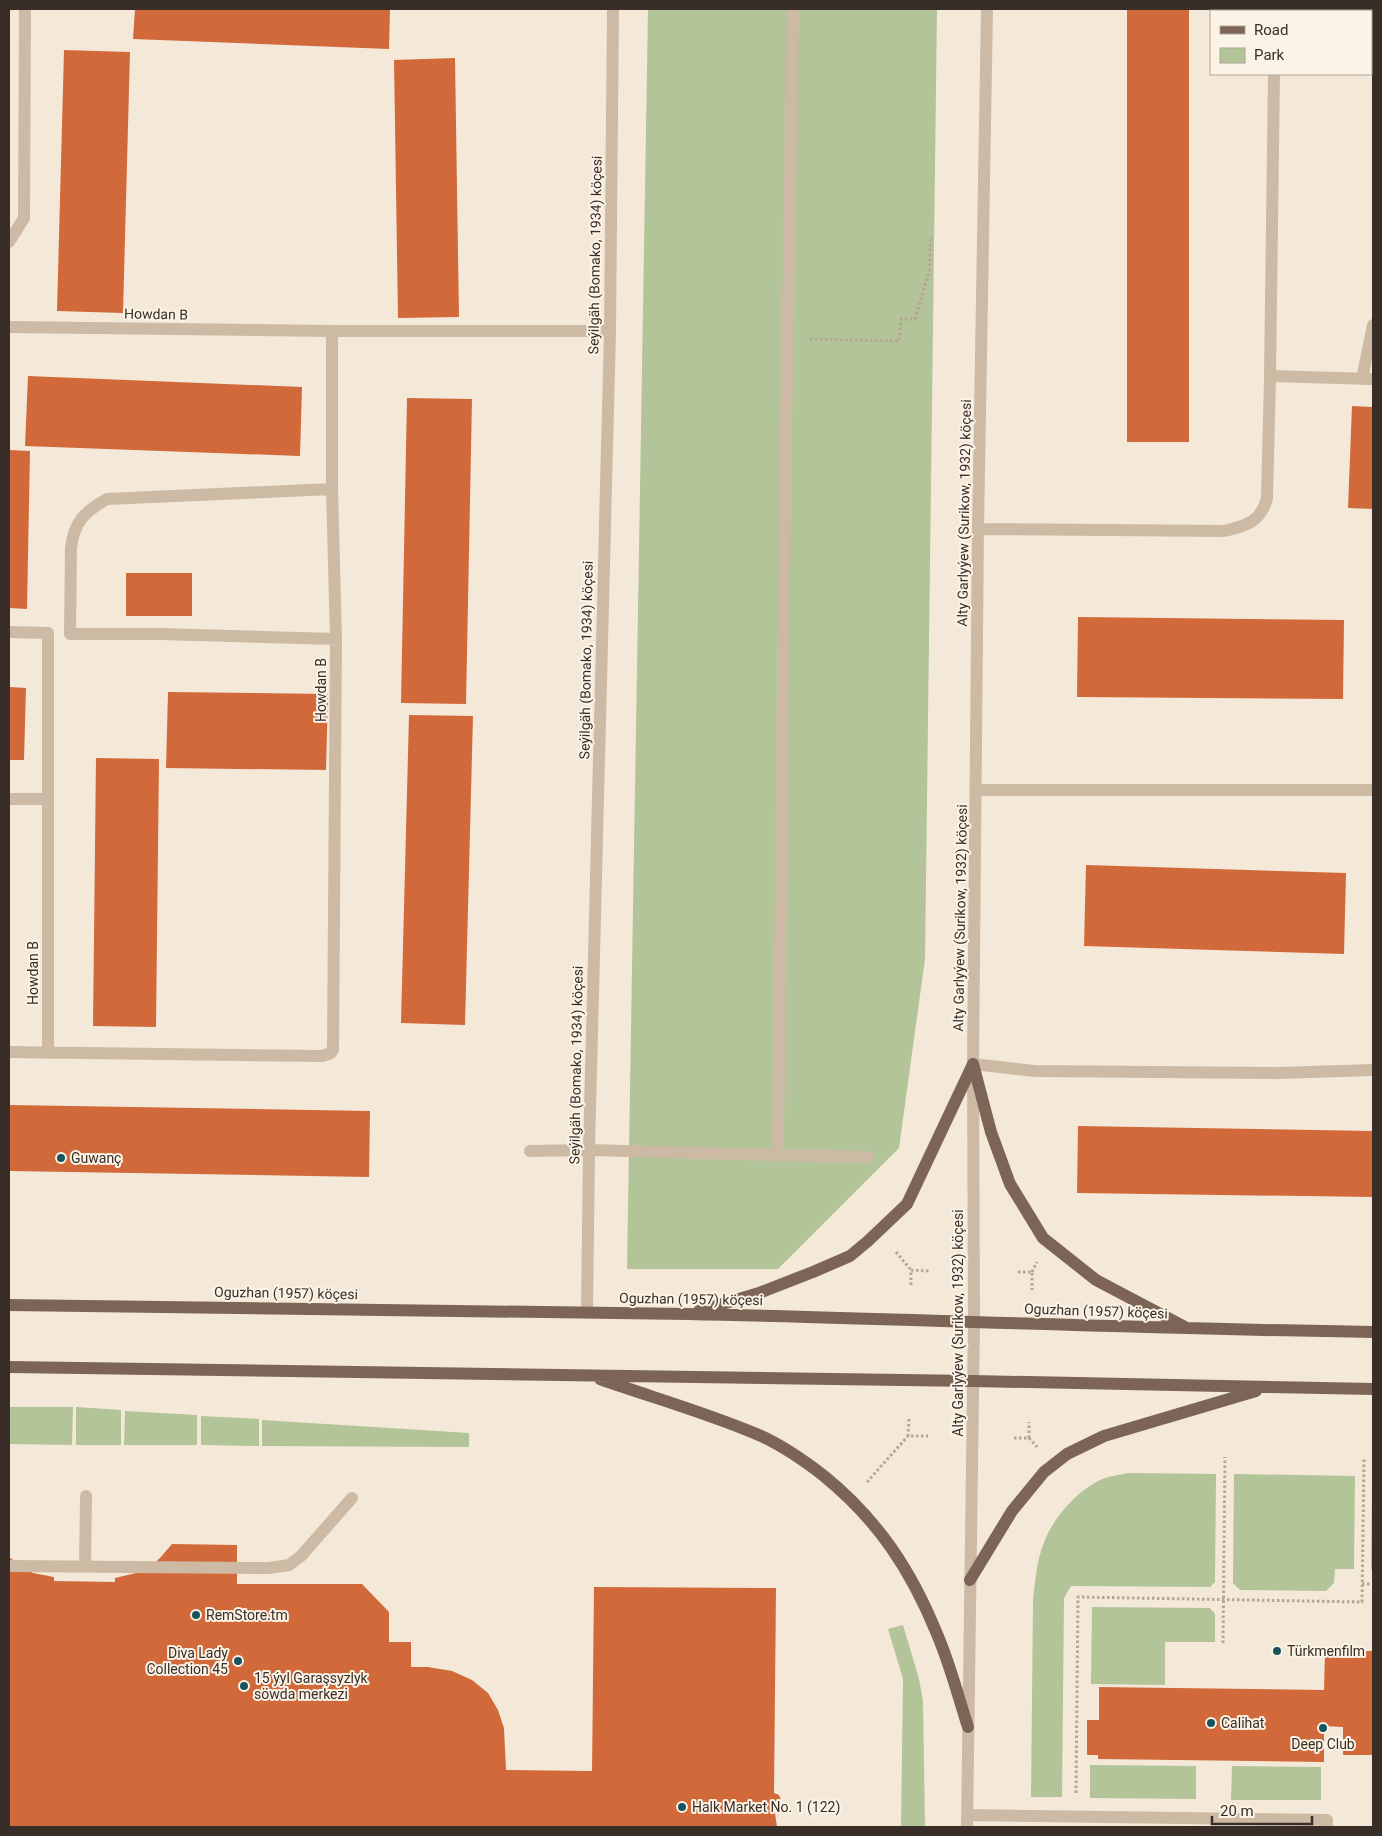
<svg xmlns="http://www.w3.org/2000/svg" width="1382" height="1836" viewBox="0 0 1382 1836" font-family="Roboto,sans-serif">
<style>
.green{fill:#b2c498}
.building{fill:#d2693a}
.lines{fill:none;stroke-linecap:round;stroke-linejoin:round}
.path{stroke:#b9a48e;stroke-width:3;stroke-dasharray:2.5 2.5;stroke-linecap:butt}
.minor{stroke:#cdbaa4;stroke-width:12}
.major{stroke:#7c6556;stroke-width:12}
.poi-dot{fill:#18545e;stroke:#fbf3e6;stroke-width:2}
.labels{text-anchor:middle;stroke-width:4;stroke-linejoin:round;paint-order:stroke}
.street-label{font-size:14px;fill:#382d27;stroke:#fbf3e6}
.poi-label{font-size:14px;fill:#382d27;stroke:#fbf3e6;text-anchor:start}
</style>
<rect width="100%" height="100%" fill="#f4e9d9"/>
<path class="green" d="M 648,9 L 937,9 L 925,959 L 899,1148 L 778,1269 L 627,1269 Z
M 9,1407 L 73,1407 L 72,1445 L 9,1444 Z
M 76,1407 L 121,1410 L 121,1445 L 76,1445 Z
M 125,1411 L 197,1415 L 197,1445 L 124,1445 Z
M 201,1416 L 259,1419 L 259,1446 L 201,1445 Z
M 262,1420 L 469,1433 L 469,1447 L 262,1446 Z
M 1128,1473 L 1216,1474 L 1215,1582 L 1210,1587 L 1071,1586 L 1064,1598 L 1062,1797 L 1031,1797 L 1033,1600 C 1035,1584 1036,1567 1041,1551 C 1049,1523 1072,1495 1098,1481 C 1108,1476 1118,1475 1128,1473 Z
M 1234,1474 L 1355,1476 L 1354,1569 L 1335,1569 L 1334,1583 L 1326,1591 L 1240,1590 L 1233,1583 Z
M 1372,1476 L 1373,1476 L 1373,1569 L 1371,1569 Z
M 1092,1607 L 1210,1608 L 1215,1614 L 1215,1642 L 1165,1642 L 1165,1685 L 1091,1684 Z
M 903,1625 L 919,1679 L 923,1701 L 925,1827 L 901,1827 L 903,1679 L 888,1629 Z
M 1090,1765 L 1196,1766 L 1196,1799 L 1090,1798 Z
M 1232,1766 L 1321,1767 L 1321,1800 L 1231,1800 Z"/>
<path class="building" d="M 135,9 L 390,9 L 389,49 L 133,39 Z
M 1127,9 L 1189,9 L 1189,442 L 1127,442 Z
M 64,50 L 130,52 L 123,313 L 57,311 Z
M 455,58 L 459,317 L 398,318 L 394,60 Z
M 28,376 L 302,387 L 300,456 L 25,446 Z
M 407,398 L 472,399 L 466,704 L 401,703 Z
M 1352,406 L 1373,407 L 1373,509 L 1348,508 Z
M 9,450 L 30,451 L 27,609 L 9,608 Z
M 126,573 L 192,573 L 192,616 L 126,616 Z
M 1078,617 L 1344,620 L 1343,699 L 1077,697 Z
M 9,687 L 26,688 L 24,760 L 9,760 Z
M 168,692 L 328,694 L 326,770 L 166,768 Z
M 409,715 L 473,716 L 465,1025 L 401,1023 Z
M 96,758 L 159,759 L 156,1027 L 93,1026 Z
M 1086,865 L 1346,873 L 1344,954 L 1084,946 Z
M 9,1105 L 370,1111 L 369,1177 L 9,1171 Z
M 1078,1126 L 1373,1131 L 1373,1197 L 1077,1193 Z
M 172,1544 L 237,1545 L 237,1584 L 362,1584 L 389,1612 L 389,1642 L 411,1642 L 411,1667 L 428,1667 L 452,1671 L 472,1680 L 488,1693 L 498,1710 L 504,1728 L 506,1770 L 592,1771 L 594,1587 L 776,1588 L 774,1793 L 779,1795 L 781,1800 L 779,1805 L 774,1806 L 777,1827 L 9,1827 L 9,1557 L 21,1566 L 33,1573 L 54,1577 L 54,1581 L 115,1582 L 115,1578 L 136,1573 L 149,1568 L 160,1558 Z
M 1325,1651 L 1373,1651 L 1373,1755 L 1343,1755 L 1343,1727 L 1324,1726 L 1324,1762 L 1098,1759 L 1098,1755 L 1087,1755 L 1087,1720 L 1099,1720 L 1099,1687 L 1324,1690 Z"/>
<g class="lines">
<path class="path" d="M 810,339 L 899,341 L 901,319 L 915,319 L 929,272 L 931,236
M 896,1252 L 911,1270
M 1018,1272 L 1032,1272 L 1032,1290
M 1032,1272 L 1037,1262
M 911,1285 L 911,1270 L 929,1271
M 909,1419 L 908,1436 L 928,1436
M 1014,1438 L 1029,1438 L 1029,1422
M 1029,1438 L 1037,1447
M 867,1482 L 908,1436
M 1362,1584 L 1373,1584
M 1223,1643 L 1225,1457
M 1076,1793 L 1078,1597 L 1362,1602 L 1364,1459"/>
<path class="minor" d="M 1274,11 L 1274,9
M 9,242 L 24,218 L 25,9
M 9,327 L 332,331 L 610,331
M 1270,376 L 1274,74
M 1362,379 L 1373,325
M 332,489 L 107,499 C 84,512 74,522 71,548 L 70,634 L 160,634 L 336,639
M 978,529 L 1224,531 C 1246,526 1261,522 1267,498 L 1270,376 L 1373,379
M 9,632 L 48,633 L 48,1053
M 976,790 L 1373,790
M 9,799 L 47,799
M 9,1052 L 322,1056 L 331,1053 L 333,1050 L 336,639 L 332,489 L 332,331
M 973,1064 L 1034,1071 L 1278,1073 L 1373,1070
M 530,1151 L 589,1150 L 778,1155 L 785,491 L 793,9
M 778,1155 L 868,1157
M 587,1312 L 589,1150 L 610,331 L 613,9
M 9,1566 L 269,1568 L 289,1565 L 301,1556 L 352,1498
M 85,1566 L 86,1496
M 967,1815 L 1327,1820 L 1327,1827
M 967,1827 L 974,1322 L 973,1064 L 978,529 L 987,9"/>
<path class="major" d="M 973,1064 L 991,1132 L 1010,1184 L 1043,1238 L 1096,1280 L 1185,1327
M 9,1305 C 235,1307 461,1309 688,1314 C 916,1319 1145,1329 1373,1332
M 699,1311 L 759,1293 L 813,1272 L 850,1256 L 868,1241 L 907,1204 L 973,1064
M 9,1367 L 973,1381 L 1373,1389
M 600,1379 C 651,1397 704,1412 754,1433 C 779,1443 802,1459 824,1476 C 878,1520 911,1570 937,1634 C 950,1664 958,1696 968,1727
M 970,1580 L 1012,1511 L 1044,1472 L 1067,1454 L 1104,1436 L 1256,1391"/>
</g>
<g class="poi-dot">
<circle cx="61" cy="1158" r="5"/>
<circle cx="196" cy="1615" r="5"/>
<circle cx="1277" cy="1651" r="5"/>
<circle cx="238" cy="1661" r="5"/>
<circle cx="244" cy="1686" r="5"/>
<circle cx="1211" cy="1723" r="5"/>
<circle cx="1323" cy="1728" r="5"/>
<circle cx="682" cy="1807" r="5"/>
</g>
<g class="labels">
<g class="street-label">
<text transform="translate(595 255) rotate(-89)" y="5">Seýilgäh (Bomako, 1934) köçesi</text>
<text transform="translate(156 314) rotate(1)" y="5">Howdan B</text>
<text transform="translate(964 513) rotate(-89)" y="5">Alty Garlyýew (Surikow, 1932) köçesi</text>
<text transform="translate(586 660) rotate(-89)" y="5">Seýilgäh (Bomako, 1934) köçesi</text>
<text transform="translate(321 690) rotate(-90)" y="5">Howdan B</text>
<text transform="translate(960 918) rotate(-89)" y="5">Alty Garlyýew (Surikow, 1932) köçesi</text>
<text transform="translate(33 973) rotate(-90)" y="5">Howdan B</text>
<text transform="translate(576 1065) rotate(-89)" y="5">Seýilgäh (Bomako, 1934) köçesi</text>
<text transform="translate(286 1293) rotate(1)" y="5">Oguzhan (1957) köçesi</text>
<text transform="translate(691 1299) rotate(1)" y="5">Oguzhan (1957) köçesi</text>
<text transform="translate(1096 1311) rotate(2)" y="5">Oguzhan (1957) köçesi</text>
<text transform="translate(958 1323) rotate(-90)" y="5">Alty Garlyýew (Surikow, 1932) köçesi</text>
</g>
<g class="poi-label">
<text x="71" y="1163">Guwanç</text>
<text x="206" y="1620">RemStore.tm</text>
<text x="1287" y="1656">Türkmenfilm</text>
<text x="228" y="1658" text-anchor="end">Diva Lady<tspan x="228" dy="16">Collection 45</tspan></text>
<text x="254" y="1683">15 ýyl Garaşsyzlyk<tspan x="254" dy="16">söwda merkezi</tspan></text>
<text x="1221" y="1728">Calihat</text>
<text x="1323" y="1749" text-anchor="middle">Deep Club</text>
<text x="692" y="1812">Halk Market No. 1 (122)</text>
</g>
</g>
<rect width="1382" height="1836" fill="none" stroke="#382d27" stroke-width="20"/>
<rect x="1210" y="10" width="162" height="65" fill="#fbf3e6" stroke="#ada49a"/>
<rect x="1220" y="26" width="25" height="8" fill="#7c6556" stroke="#ada49a"/>
<text x="1254" y="35" font-size="15" fill="#382d27">Road</text>
<rect x="1220" y="48" width="25" height="15" fill="#b2c498" stroke="#ada49a"/>
<text x="1254" y="60" font-size="15" fill="#382d27">Park</text>
<path d="M1212 1816v8h100v-8" fill="none" stroke="#382d27" stroke-width="2.5"/>
<text x="1220" y="1816" font-size="15" fill="#382d27" stroke="#fbf3e6" stroke-width="4" paint-order="stroke">20 m</text>
</svg>
